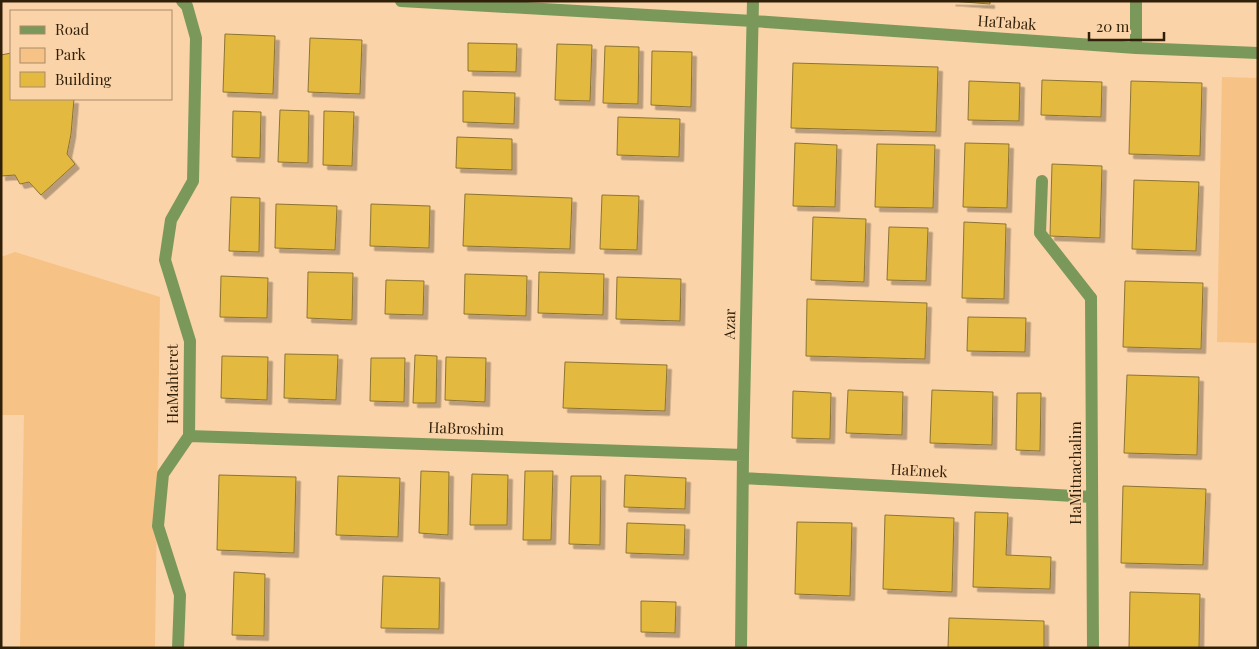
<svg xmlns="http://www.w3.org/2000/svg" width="1259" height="649" viewBox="0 0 1259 649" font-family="'Playfair Display',serif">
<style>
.green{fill:#f7c285}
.building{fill:#e3b940;stroke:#8c7433;filter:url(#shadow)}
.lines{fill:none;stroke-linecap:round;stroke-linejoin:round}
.service{stroke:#7b985b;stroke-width:12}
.minor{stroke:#7b985b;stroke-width:12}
.labels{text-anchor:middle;stroke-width:4;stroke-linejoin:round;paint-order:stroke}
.street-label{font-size:15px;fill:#312009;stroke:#fad3a8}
</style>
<defs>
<filter id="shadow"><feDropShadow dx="4.5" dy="4.5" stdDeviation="0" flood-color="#0004"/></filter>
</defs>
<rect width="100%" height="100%" fill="#fad3a8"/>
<path class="green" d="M 1222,77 L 1258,78 L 1258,343 L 1217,342 Z
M 15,252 L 160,297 L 155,648 L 20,648 L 24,415 L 1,415 L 1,257 Z"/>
<path class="building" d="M 951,1 L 990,1 L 990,4 Z
M 225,34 L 275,36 L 273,94 L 223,92 Z
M 310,38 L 362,40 L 360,94 L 308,92 Z
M 468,43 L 517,44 L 516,72 L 468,71 Z
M 557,44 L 592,45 L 590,101 L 555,100 Z
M 605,46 L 639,47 L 638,104 L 603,103 Z
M 652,51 L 692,52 L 691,107 L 651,105 Z
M 11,53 L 11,99 L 74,99 L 71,134 L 67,154 L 75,164 L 41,195 L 29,182 L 20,184 L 15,175 L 1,176 L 1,55 Z
M 793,63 L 938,67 L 936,132 L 791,128 Z
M 1042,80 L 1102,82 L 1101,117 L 1041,115 Z
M 969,81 L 1020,83 L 1019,121 L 968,120 Z
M 1131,81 L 1202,83 L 1200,156 L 1129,154 Z
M 463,91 L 515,93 L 514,124 L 463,122 Z
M 280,110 L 309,111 L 308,163 L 278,162 Z
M 233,111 L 261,112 L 260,158 L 232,157 Z
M 324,111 L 354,112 L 352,166 L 323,165 Z
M 618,117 L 680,119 L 679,157 L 617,155 Z
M 457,137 L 512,139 L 512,170 L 456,168 Z
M 795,143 L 837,145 L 835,207 L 793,206 Z
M 965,143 L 1009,144 L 1007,208 L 963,207 Z
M 877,144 L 935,145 L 933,208 L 875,207 Z
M 1052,164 L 1102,166 L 1100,238 L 1050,236 Z
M 1134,180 L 1199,182 L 1196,251 L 1132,249 Z
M 465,194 L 572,198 L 570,249 L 463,246 Z
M 602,195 L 639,196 L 637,250 L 600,249 Z
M 231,197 L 260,198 L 259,252 L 229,251 Z
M 276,204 L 337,206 L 335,250 L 275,248 Z
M 371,204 L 430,206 L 429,248 L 370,246 Z
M 813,217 L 866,219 L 864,282 L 811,280 Z
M 964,222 L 1006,224 L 1004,299 L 962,298 Z
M 889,227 L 928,228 L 926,281 L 887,280 Z
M 308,272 L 353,273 L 352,320 L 307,318 Z
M 539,272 L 604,274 L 603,315 L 538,313 Z
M 465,274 L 527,276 L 526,316 L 464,314 Z
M 221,276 L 268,278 L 267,318 L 220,317 Z
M 617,277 L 681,279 L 680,321 L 616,319 Z
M 386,280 L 424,281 L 423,315 L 385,314 Z
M 1125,281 L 1203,283 L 1201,349 L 1123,347 Z
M 807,299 L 927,303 L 925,359 L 806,356 Z
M 968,317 L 1026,318 L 1025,352 L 967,351 Z
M 285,354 L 338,355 L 336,400 L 284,398 Z
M 415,355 L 437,356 L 436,403 L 413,403 Z
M 222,356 L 268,357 L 267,400 L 221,398 Z
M 446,357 L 486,358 L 485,402 L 445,400 Z
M 371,358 L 405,358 L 404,402 L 370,401 Z
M 565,362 L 667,365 L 665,411 L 563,408 Z
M 1127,375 L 1199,377 L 1197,455 L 1124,453 Z
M 848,390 L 903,392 L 902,435 L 846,433 Z
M 932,390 L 993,392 L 992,445 L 930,443 Z
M 793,391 L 831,393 L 830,439 L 792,438 Z
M 1017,393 L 1041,393 L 1040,451 L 1016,450 Z
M 421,471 L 449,472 L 448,535 L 419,533 Z
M 525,471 L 553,471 L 551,540 L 523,540 Z
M 472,474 L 508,475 L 507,525 L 470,525 Z
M 219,475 L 296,477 L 294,553 L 217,550 Z
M 625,475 L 686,478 L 685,509 L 624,507 Z
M 338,476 L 400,478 L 398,537 L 336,535 Z
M 571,476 L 601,476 L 600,545 L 569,544 Z
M 1123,486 L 1206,489 L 1203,565 L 1121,563 Z
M 975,512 L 1008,513 L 1006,555 L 1051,557 L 1050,589 L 973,587 Z
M 885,515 L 954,518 L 952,592 L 883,589 Z
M 797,522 L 852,523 L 850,596 L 795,594 Z
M 627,523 L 685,525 L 684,555 L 626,553 Z
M 234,572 L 265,574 L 264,636 L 232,635 Z
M 383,576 L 440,578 L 439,629 L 381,628 Z
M 1130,592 L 1200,594 L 1199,648 L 1129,648 Z
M 641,601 L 676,602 L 675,633 L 641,632 Z
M 949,618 L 1044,621 L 1044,648 L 948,648 Z"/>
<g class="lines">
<path class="service" d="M 1042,181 L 1040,233 L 1091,298"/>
<path class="minor" d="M 401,1 L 753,21 L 1136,48 L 1258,53
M 1136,48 L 1136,1
M 1091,298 L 1093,648
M 189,436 L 743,455
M 743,478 L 1092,497
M 178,648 L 180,595 L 158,526 L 163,474 L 189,436 L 190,341 L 165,260 L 171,220 L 193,181 L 196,38 L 187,6 L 182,1
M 741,648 L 743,455 L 753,1"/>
</g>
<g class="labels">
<g class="street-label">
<text transform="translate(1007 23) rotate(4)" y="5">HaTabak</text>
<text transform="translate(730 324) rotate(-89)" y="5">Azar</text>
<text transform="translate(173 384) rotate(-90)" y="5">HaMahteret</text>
<text transform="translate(466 429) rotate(2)" y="5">HaBroshim</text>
<text transform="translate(919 471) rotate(3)" y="5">HaEmek</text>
<text transform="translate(1076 473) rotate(-90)" y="5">HaMitnachalim</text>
</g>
</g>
<rect width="1259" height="649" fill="none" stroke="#312009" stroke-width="5"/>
<rect x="10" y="10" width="162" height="90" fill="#fad3a8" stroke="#aa8b68"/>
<rect x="20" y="26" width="25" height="8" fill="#7b985b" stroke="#aa8b68"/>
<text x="55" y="35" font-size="15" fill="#312009">Road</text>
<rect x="20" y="48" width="25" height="15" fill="#f7c285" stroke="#aa8b68"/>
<text x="55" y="60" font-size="15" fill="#312009">Park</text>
<rect x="20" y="72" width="25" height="15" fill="#e3b940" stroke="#aa8b68"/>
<text x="55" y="85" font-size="15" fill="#312009">Building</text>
<path d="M1089 32v8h75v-8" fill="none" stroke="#312009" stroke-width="2.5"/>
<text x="1096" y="32" font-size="15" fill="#312009" stroke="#fad3a8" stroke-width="4" paint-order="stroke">20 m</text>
</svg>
